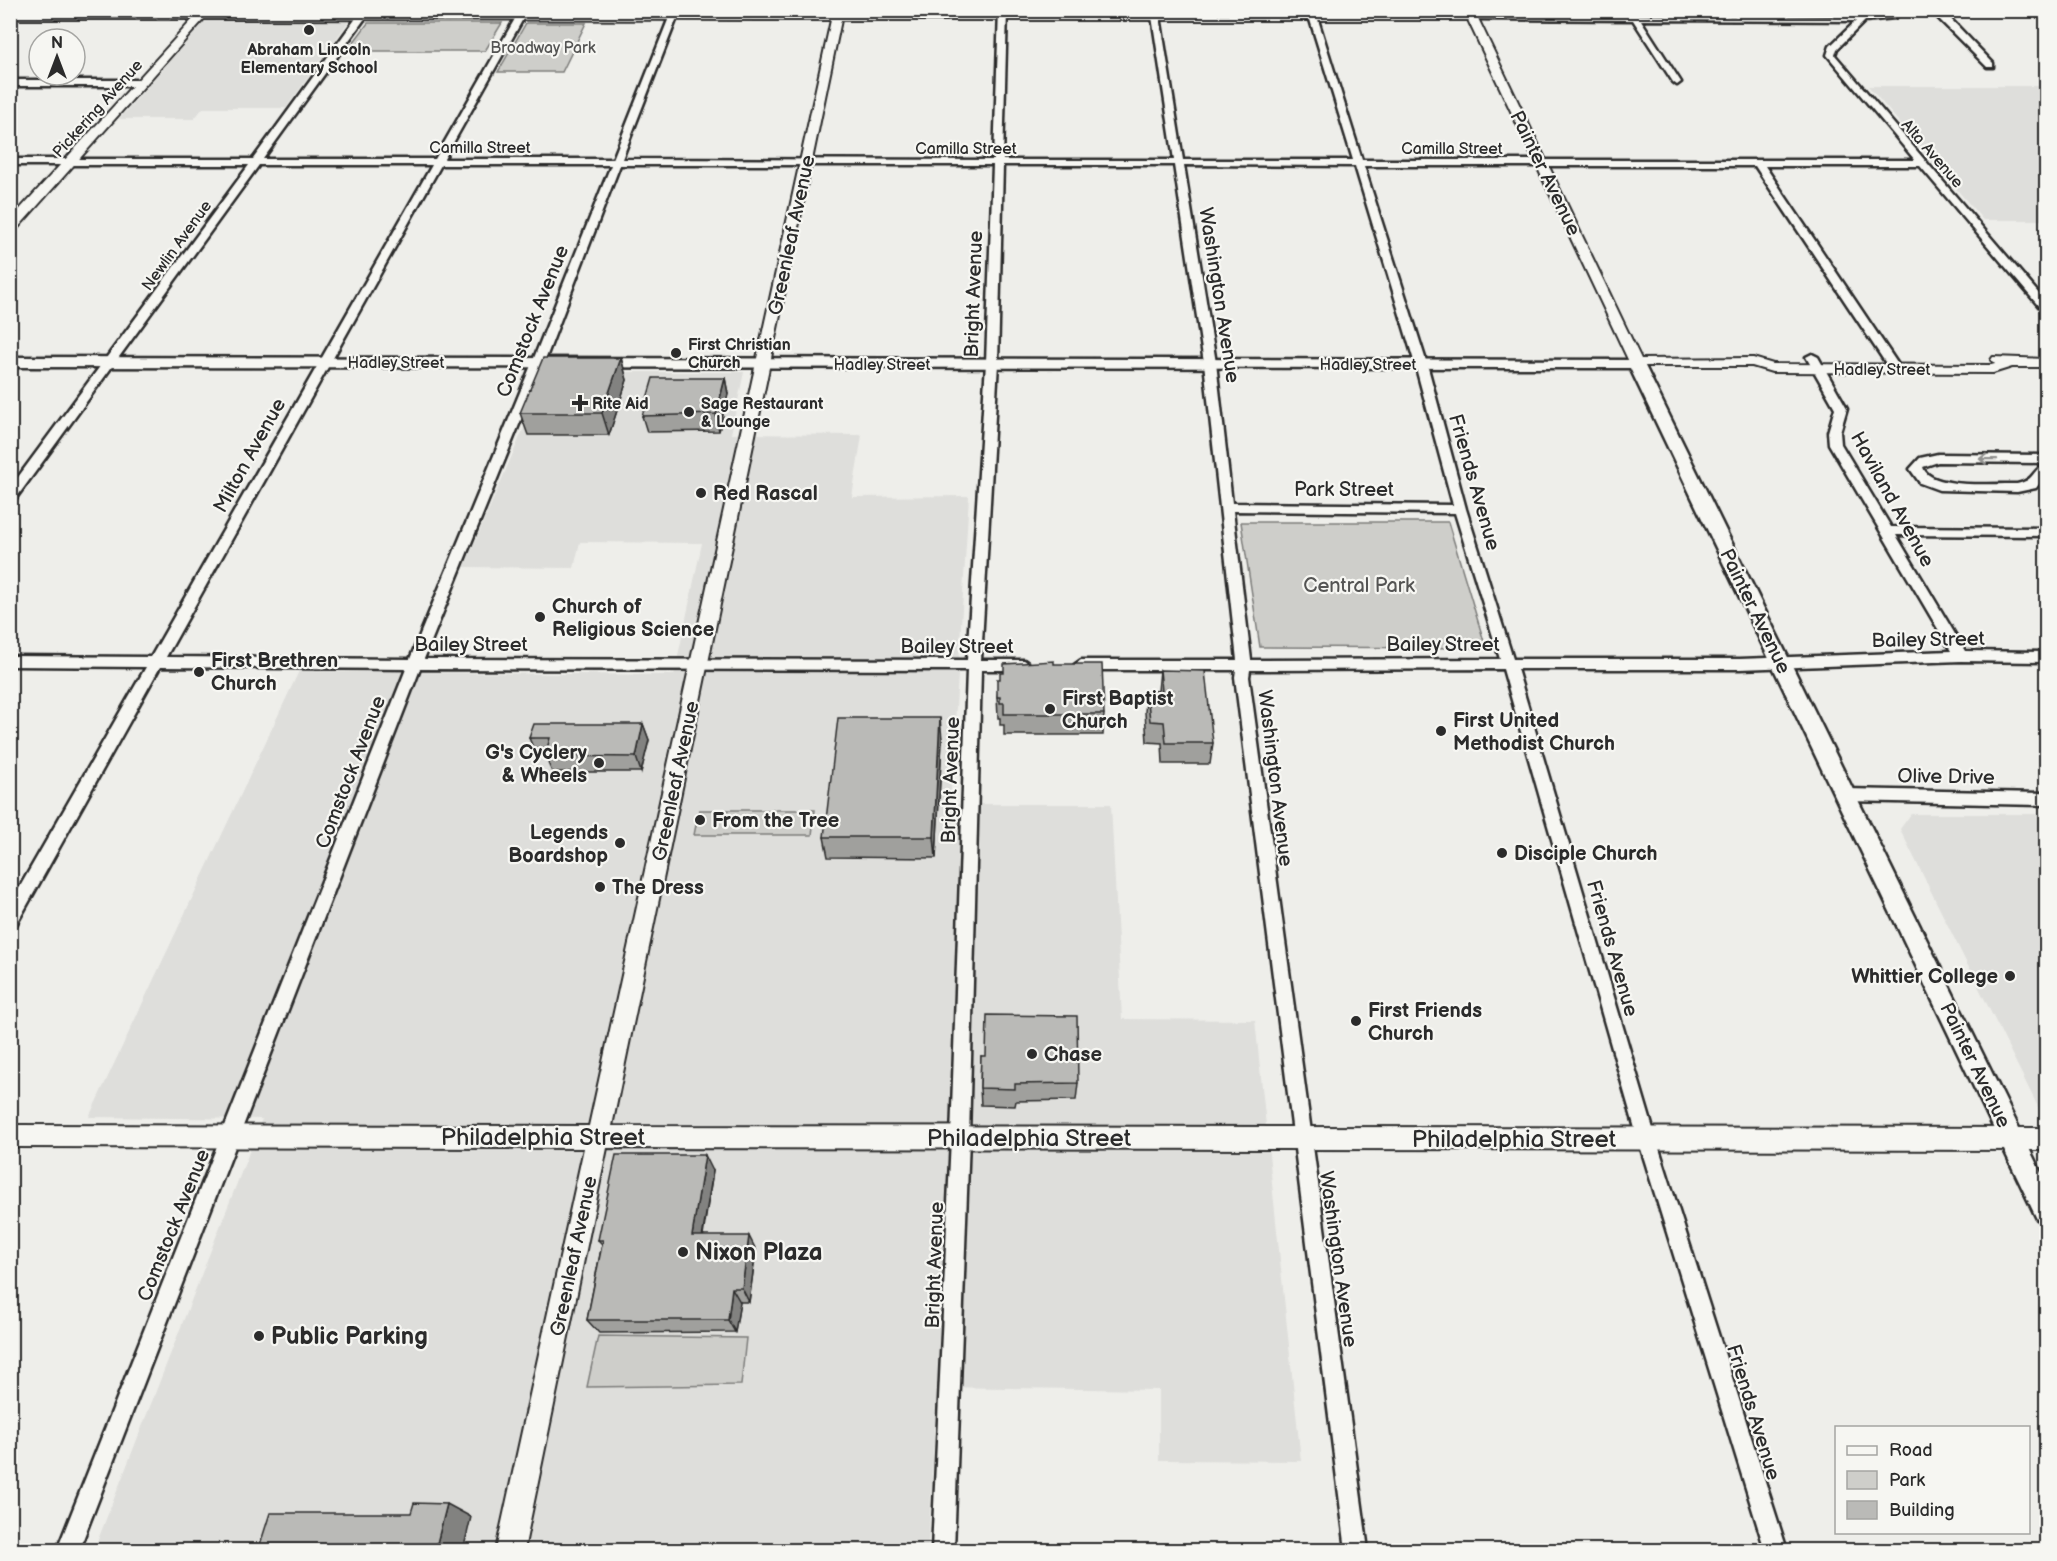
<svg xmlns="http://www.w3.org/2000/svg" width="2057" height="1561" viewBox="0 0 2057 1561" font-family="'Balsamiq Sans',sans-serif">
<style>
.built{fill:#dededb}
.green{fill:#cececa;stroke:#7c7c7a;stroke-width:1.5}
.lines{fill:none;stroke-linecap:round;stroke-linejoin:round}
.minor-casing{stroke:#2b2b2b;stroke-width:5}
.tertiary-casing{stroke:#2b2b2b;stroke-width:4}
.secondary-casing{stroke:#2b2b2b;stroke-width:5}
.minor{fill:#f6f6f2;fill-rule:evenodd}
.tertiary{fill:#f6f6f2;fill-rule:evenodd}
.secondary{fill:#f6f6f2;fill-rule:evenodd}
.wall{fill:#a0a09d;stroke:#2b2b2b;stroke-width:1.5}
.shaded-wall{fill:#828280;stroke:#2b2b2b;stroke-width:1.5}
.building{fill:#babab7;stroke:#2b2b2b;stroke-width:1.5}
.oneway{stroke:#90908e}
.poi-dot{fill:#2b2b2b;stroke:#f6f6f2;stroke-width:2}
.labels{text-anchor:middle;stroke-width:4.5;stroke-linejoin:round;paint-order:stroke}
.far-park-label{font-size:16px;fill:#545453;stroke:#f6f6f2}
.far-poi-label{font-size:16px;font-weight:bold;fill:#2b2b2b;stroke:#f6f6f2;text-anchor:start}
.far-street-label{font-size:16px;fill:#2b2b2b;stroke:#f6f6f2}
.street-label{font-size:20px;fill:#2b2b2b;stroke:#f6f6f2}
.poi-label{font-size:20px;font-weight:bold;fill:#2b2b2b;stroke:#f6f6f2;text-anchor:start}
.park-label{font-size:20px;fill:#545453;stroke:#f6f6f2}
.near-street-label{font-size:24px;fill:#2b2b2b;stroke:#f6f6f2}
.near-poi-label{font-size:24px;font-weight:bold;fill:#2b2b2b;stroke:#f6f6f2;text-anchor:start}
</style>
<rect width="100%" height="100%" fill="#eeeeea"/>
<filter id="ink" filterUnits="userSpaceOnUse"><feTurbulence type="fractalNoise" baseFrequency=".0167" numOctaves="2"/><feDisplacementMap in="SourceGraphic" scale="12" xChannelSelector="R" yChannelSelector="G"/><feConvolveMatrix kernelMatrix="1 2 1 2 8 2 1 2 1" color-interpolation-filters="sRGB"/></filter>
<g filter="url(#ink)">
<path class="built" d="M 205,21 L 349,21 L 286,108 L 203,108 L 194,119 L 119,119 Z
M 1868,86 L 2046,86 L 2046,220 L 1983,220 Z
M 548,372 L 744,372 L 731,434 L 862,435 L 852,497 L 969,496 L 950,804 L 1111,804 L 1122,1019 L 1255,1020 L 1301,1461 L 1159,1460 L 1159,1390 L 937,1387 L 928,1550 L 94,1550 L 262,1119 L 89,1117 L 299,671 L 674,675 L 702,543 L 580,542 L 574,568 L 464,567 Z
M 1911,814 L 2046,814 L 2046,1123 L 1900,829 Z"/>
<path class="green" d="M 368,23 L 502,23 L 485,51 L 347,51 Z
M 526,23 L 586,23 L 562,72 L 498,72 Z
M 1241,522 L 1448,522 L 1486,648 L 1260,647 Z
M 699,810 L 815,810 L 812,835 L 694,835 Z
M 598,1336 L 746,1338 L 741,1385 L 587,1387 Z"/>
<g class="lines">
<g class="minor-casing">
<path id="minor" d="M 362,10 L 371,10 L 263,159 L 435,159 L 520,10 L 528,10 L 444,159 L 613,159 L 672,10 L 680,10 L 622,159 L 994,160 L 999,10 L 1007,10 L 1003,160 L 1174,160 L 1151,10 L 1159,10 L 1183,160 L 1353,160 L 1307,10 L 1315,10 L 1362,160 L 1915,160 L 1827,55 L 1830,46 L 1856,21 L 1641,20 L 1681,82 L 1677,85 L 1673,82 L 1633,20 L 1471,19 L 1467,17 L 1471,15 L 1629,15 L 1628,13 L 1632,11 L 1638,15 L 1863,17 L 1904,10 L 1895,18 L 1865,21 L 1837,49 L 1835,55 L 2046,302 L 2046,311 L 2042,310 L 1920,166 L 1765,166 L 1901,369 L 1899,371 L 1891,371 L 1755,166 L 1364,166 L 1427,364 L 1466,509 L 1513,659 L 1740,659 L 1951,651 L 1829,444 L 1828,432 L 1835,408 L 1806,357 L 1812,354 L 1818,357 L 1847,408 L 1840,432 L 1841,444 L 1891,527 L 2046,528 L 2046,536 L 1896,535 L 1965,651 L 2046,652 L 2046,662 L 1961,661 L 1740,669 L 1517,669 L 1656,1139 L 1787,1550 L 1765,1550 L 1638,1139 L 1503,669 L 1250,670 L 1249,677 L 1368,1550 L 1346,1550 L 1235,677 L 1236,670 L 1081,670 L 1074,665 L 1081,660 L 1237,660 L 1204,363 L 1174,165 L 1003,165 L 998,363 L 981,660 L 1024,660 L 1031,665 L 1024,670 L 981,670 L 969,1138 L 954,1550 L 932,1550 L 951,1138 L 967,670 L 420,669 L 79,1550 L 57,1550 L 406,669 L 160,667 L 16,925 L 10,927 L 10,904 L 146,667 L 10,666 L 10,656 L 151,657 L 432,165 L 259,165 L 14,501 L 10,502 L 10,488 L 249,165 L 10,165 L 10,159 L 253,159 ZM 441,165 L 611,165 L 532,363 L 410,659 L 166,657 ZM 620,165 L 993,165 L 986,363 L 967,660 L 424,659 L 544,363 ZM 1184,165 L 1355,166 L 1415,364 L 1453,505 L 1232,503 L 1216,363 ZM 1233,511 L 1455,513 L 1500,659 L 1251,660 Z
M 1930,10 L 1940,10 L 1947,15 L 1993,63 L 1993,67 L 1987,67 Z
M 10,80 L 143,80 L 147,83 L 143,86 L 10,86 Z
M 1938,454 L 2046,455 L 2046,463 L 1938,462 L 1923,467 C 1929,490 1996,483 2017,484 C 2036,480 2032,469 2046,464 L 2046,475 L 2036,488 L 2017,492 L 1939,490 L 1920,483 L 1910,469 L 1920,458 Z
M 1845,789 L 2046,793 L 2046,805 L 1845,801 L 1840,799 L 1837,795 L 1840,791 Z"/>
</g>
<g class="tertiary-casing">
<path id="tertiary" d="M 201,10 L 212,10 L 210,13 L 832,13 L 833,10 L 843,10 L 843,13 L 1465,14 L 1463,10 L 1474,10 L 1641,359 L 1753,358 L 1773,364 L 1991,365 L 1995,364 L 1991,360 L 1993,357 L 2046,359 L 2046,367 L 2012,367 L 1993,373 L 1772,372 L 1752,366 L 1631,366 L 1468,20 L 841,20 L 612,1126 L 2046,1128 L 2046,1150 L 607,1148 L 524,1550 L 496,1550 L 584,1148 L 10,1147 L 10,1125 L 589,1126 L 831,20 L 204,19 L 15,231 L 10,232 L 10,220 L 193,19 L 10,19 L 10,13 L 199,13 Z"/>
</g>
<g class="secondary-casing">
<path id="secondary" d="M 10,357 L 1642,360 L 2046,1183 L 2046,1223 L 2037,1219 L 1630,368 L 10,367 Z"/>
</g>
<use href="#minor" class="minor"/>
<use href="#tertiary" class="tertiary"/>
<use href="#secondary" class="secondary"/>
</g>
<path class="wall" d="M 621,358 L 627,380 L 609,435 L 528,435 L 520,413 Z
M 725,378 L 728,394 L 719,431 L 647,432 L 642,416 Z
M 1054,664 L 1104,714 L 1103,735 L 1004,735 L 1004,725 L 1000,725 L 1000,718 L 998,718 L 997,697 L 1000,679 L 1004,673 Z
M 1160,670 L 1213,743 L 1210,764 L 1163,764 L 1162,743 L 1147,742 L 1145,712 L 1147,691 L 1158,691 Z
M 643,724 L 649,740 L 641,772 L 552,772 L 545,756 L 545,754 L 536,754 L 529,738 Z
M 942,739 L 936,858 L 828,857 L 824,837 Z
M 981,1056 L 1078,1083 L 1076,1100 L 1016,1101 L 1015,1106 L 981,1105 L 980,1088 Z
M 713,1171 L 703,1236 L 756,1250 L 749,1302 L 740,1302 L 735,1332 L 599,1333 L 587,1320 L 602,1244 L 598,1240 Z"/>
<path class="shaded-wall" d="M 621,358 L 627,380 L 609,435 L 602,413 Z
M 725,378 L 728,394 L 719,431 L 716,414 Z
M 940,718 L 942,739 L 936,858 L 934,837 Z
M 643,724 L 649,740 L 641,772 L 636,757 Z
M 705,1155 L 713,1171 L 700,1250 L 692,1236 Z
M 749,1236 L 756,1250 L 749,1302 L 742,1288 Z
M 732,1288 L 740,1302 L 735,1332 L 728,1320 Z
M 447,1504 L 471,1517 L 463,1551 L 435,1551 Z"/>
<path class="building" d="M 543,358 L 621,358 L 602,413 L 520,413 Z
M 653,378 L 725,378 L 716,414 L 642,416 Z
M 1054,661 L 1054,664 L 1102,664 L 1104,714 L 1004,714 L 1004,703 L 1000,703 L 1000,697 L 997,697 L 997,679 L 1000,679 L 1000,673 L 1004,673 L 1004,664 Z
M 1160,670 L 1205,671 L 1213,743 L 1166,743 L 1164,722 L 1150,721 L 1147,691 L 1162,691 Z
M 838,718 L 940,718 L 934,837 L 824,837 Z
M 534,724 L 643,724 L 636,757 L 545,756 L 550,738 L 529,738 Z
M 987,1015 L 1077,1016 L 1078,1083 L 1015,1084 L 1015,1089 L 980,1088 L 981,1056 L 986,1056 Z
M 616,1155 L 705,1155 L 692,1236 L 749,1236 L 742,1288 L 732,1288 L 728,1320 L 587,1320 L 603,1240 L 598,1240 Z
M 414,1503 L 447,1504 L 435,1551 L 258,1551 L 270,1513 L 411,1513 Z"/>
<defs><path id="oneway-shaft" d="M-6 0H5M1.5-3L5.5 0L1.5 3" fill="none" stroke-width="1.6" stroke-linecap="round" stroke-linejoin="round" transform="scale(1.5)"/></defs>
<use class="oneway" href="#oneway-shaft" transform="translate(1988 459) rotate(-179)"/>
</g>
<g class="poi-dot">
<circle cx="309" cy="30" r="6"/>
<circle cx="676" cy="353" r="6"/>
<path d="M577 394h6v6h6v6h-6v6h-6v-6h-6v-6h6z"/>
<circle cx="689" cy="412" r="6"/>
<circle cx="701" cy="493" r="6"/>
<circle cx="540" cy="617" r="6"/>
<circle cx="199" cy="672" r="6"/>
<circle cx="1050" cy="709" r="6"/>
<circle cx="1441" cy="731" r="6"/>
<circle cx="599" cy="763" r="6"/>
<circle cx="700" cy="820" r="6"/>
<circle cx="620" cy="843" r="6"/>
<circle cx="1502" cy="853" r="6"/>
<circle cx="600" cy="887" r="6"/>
<circle cx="2010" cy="976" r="6"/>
<circle cx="1356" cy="1021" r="6"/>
<circle cx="1032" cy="1054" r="6"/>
<circle cx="683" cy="1252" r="6"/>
<circle cx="259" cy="1336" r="6"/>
</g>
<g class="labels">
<g class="far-park-label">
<text x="543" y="53">Broadway Park</text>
</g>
<g class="far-poi-label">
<text x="309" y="55" text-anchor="middle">Abraham Lincoln<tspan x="309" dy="18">Elementary School</tspan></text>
<text x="688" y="350">First Christian<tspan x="688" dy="18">Church</tspan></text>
<text x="592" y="409">Rite Aid</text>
<text x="701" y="409">Sage Restaurant<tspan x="701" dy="18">&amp; Lounge</tspan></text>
</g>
<g class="far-street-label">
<text transform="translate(97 108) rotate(-48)" y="6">Pickering Avenue</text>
<text x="480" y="153">Camilla Street</text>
<text x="966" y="154">Camilla Street</text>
<text x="1452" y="154">Camilla Street</text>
<text transform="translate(1933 153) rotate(49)" y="6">Alta Avenue</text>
<text transform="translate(176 245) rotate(-54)" y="6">Newlin Avenue</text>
<text x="396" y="368">Hadley Street</text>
<text x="882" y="370">Hadley Street</text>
<text x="1368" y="370">Hadley Street</text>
<text x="1882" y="375">Hadley Street</text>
</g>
<g class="street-label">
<text transform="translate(1546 173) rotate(64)" y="7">Painter Avenue</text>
<text transform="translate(791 235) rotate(-78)" y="7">Greenleaf Avenue</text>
<text transform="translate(973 294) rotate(-88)" y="7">Bright Avenue</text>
<text transform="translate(1220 295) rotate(81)" y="7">Washington Avenue</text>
<text transform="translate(532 321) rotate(-68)" y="7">Comstock Avenue</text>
<text transform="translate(249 455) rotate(-61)" y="7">Milton Avenue</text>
<text transform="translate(1475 482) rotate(74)" y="7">Friends Avenue</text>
<text x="1344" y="496">Park Street</text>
<text transform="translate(1893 499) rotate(61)" y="7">Haviland Avenue</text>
<text transform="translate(1756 611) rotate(64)" y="7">Painter Avenue</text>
<text transform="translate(1928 639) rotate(-1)" y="7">Bailey Street</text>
<text x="471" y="651">Bailey Street</text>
<text x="1443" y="651">Bailey Street</text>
<text x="957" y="653">Bailey Street</text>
<text transform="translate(350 772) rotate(-69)" y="7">Comstock Avenue</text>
<text transform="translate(1946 776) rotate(1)" y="7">Olive Drive</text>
<text transform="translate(1276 778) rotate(83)" y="7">Washington Avenue</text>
<text transform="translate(950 780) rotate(-88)" y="7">Bright Avenue</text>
<text transform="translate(675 781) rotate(-78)" y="7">Greenleaf Avenue</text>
<text transform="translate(1613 948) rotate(74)" y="7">Friends Avenue</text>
<text transform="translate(1976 1065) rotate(64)" y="7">Painter Avenue</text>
<text transform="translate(173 1225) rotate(-68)" y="7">Comstock Avenue</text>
<text transform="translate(573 1256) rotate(-78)" y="7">Greenleaf Avenue</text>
<text transform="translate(1339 1259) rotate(82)" y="7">Washington Avenue</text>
<text transform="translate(934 1265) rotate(-88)" y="7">Bright Avenue</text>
<text transform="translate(1754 1412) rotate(73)" y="7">Friends Avenue</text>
</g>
<g class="poi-label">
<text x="713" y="500">Red Rascal</text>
<text x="552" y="613">Church of<tspan x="552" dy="23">Religious Science</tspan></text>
<text x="211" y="667">First Brethren<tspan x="211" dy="23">Church</tspan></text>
<text x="1062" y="705">First Baptist<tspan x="1062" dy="23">Church</tspan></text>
<text x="1453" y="727">First United<tspan x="1453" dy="23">Methodist Church</tspan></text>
<text x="587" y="759" text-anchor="end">G's Cyclery<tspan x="587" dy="23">&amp; Wheels</tspan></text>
<text x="712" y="827">From the Tree</text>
<text x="608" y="839" text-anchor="end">Legends<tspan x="608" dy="23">Boardshop</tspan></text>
<text x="1514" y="860">Disciple Church</text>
<text x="612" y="894">The Dress</text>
<text x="1998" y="983" text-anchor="end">Whittier College</text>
<text x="1368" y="1017">First Friends<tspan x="1368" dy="23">Church</tspan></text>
<text x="1044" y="1061">Chase</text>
</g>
<g class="park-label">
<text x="1359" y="592">Central Park</text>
</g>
<g class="near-street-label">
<text x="543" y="1145">Philadelphia Street</text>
<text x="1029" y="1146">Philadelphia Street</text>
<text x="1514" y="1147">Philadelphia Street</text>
</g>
<g class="near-poi-label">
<text x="695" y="1260">Nixon Plaza</text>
<text x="271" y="1344">Public Parking</text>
</g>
</g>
<rect width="2057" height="1561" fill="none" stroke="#f6f6f2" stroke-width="36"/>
<rect x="18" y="18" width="2021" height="1525" fill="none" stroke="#2b2b2b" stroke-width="2" filter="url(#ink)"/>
<rect x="1835" y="1426" width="195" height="108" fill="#f6f6f2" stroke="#a5a5a2" stroke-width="1.5"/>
<rect x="1847" y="1446" width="30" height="9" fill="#f6f6f2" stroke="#a5a5a2" stroke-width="1.5"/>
<text x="1889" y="1456" font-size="18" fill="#2b2b2b">Road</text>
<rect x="1847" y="1471" width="30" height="18" fill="#cececa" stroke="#a5a5a2" stroke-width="1.5"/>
<text x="1889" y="1486" font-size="18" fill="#2b2b2b">Park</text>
<rect x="1847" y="1501" width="30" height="18" fill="#babab7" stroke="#a5a5a2" stroke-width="1.5"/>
<text x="1889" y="1516" font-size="18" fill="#2b2b2b">Building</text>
<g transform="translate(57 57)"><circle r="28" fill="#f6f6f2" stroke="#a5a5a2" stroke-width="1.5"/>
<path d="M0-4.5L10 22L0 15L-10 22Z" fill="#2b2b2b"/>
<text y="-9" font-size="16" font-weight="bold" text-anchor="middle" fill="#2b2b2b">N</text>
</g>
</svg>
